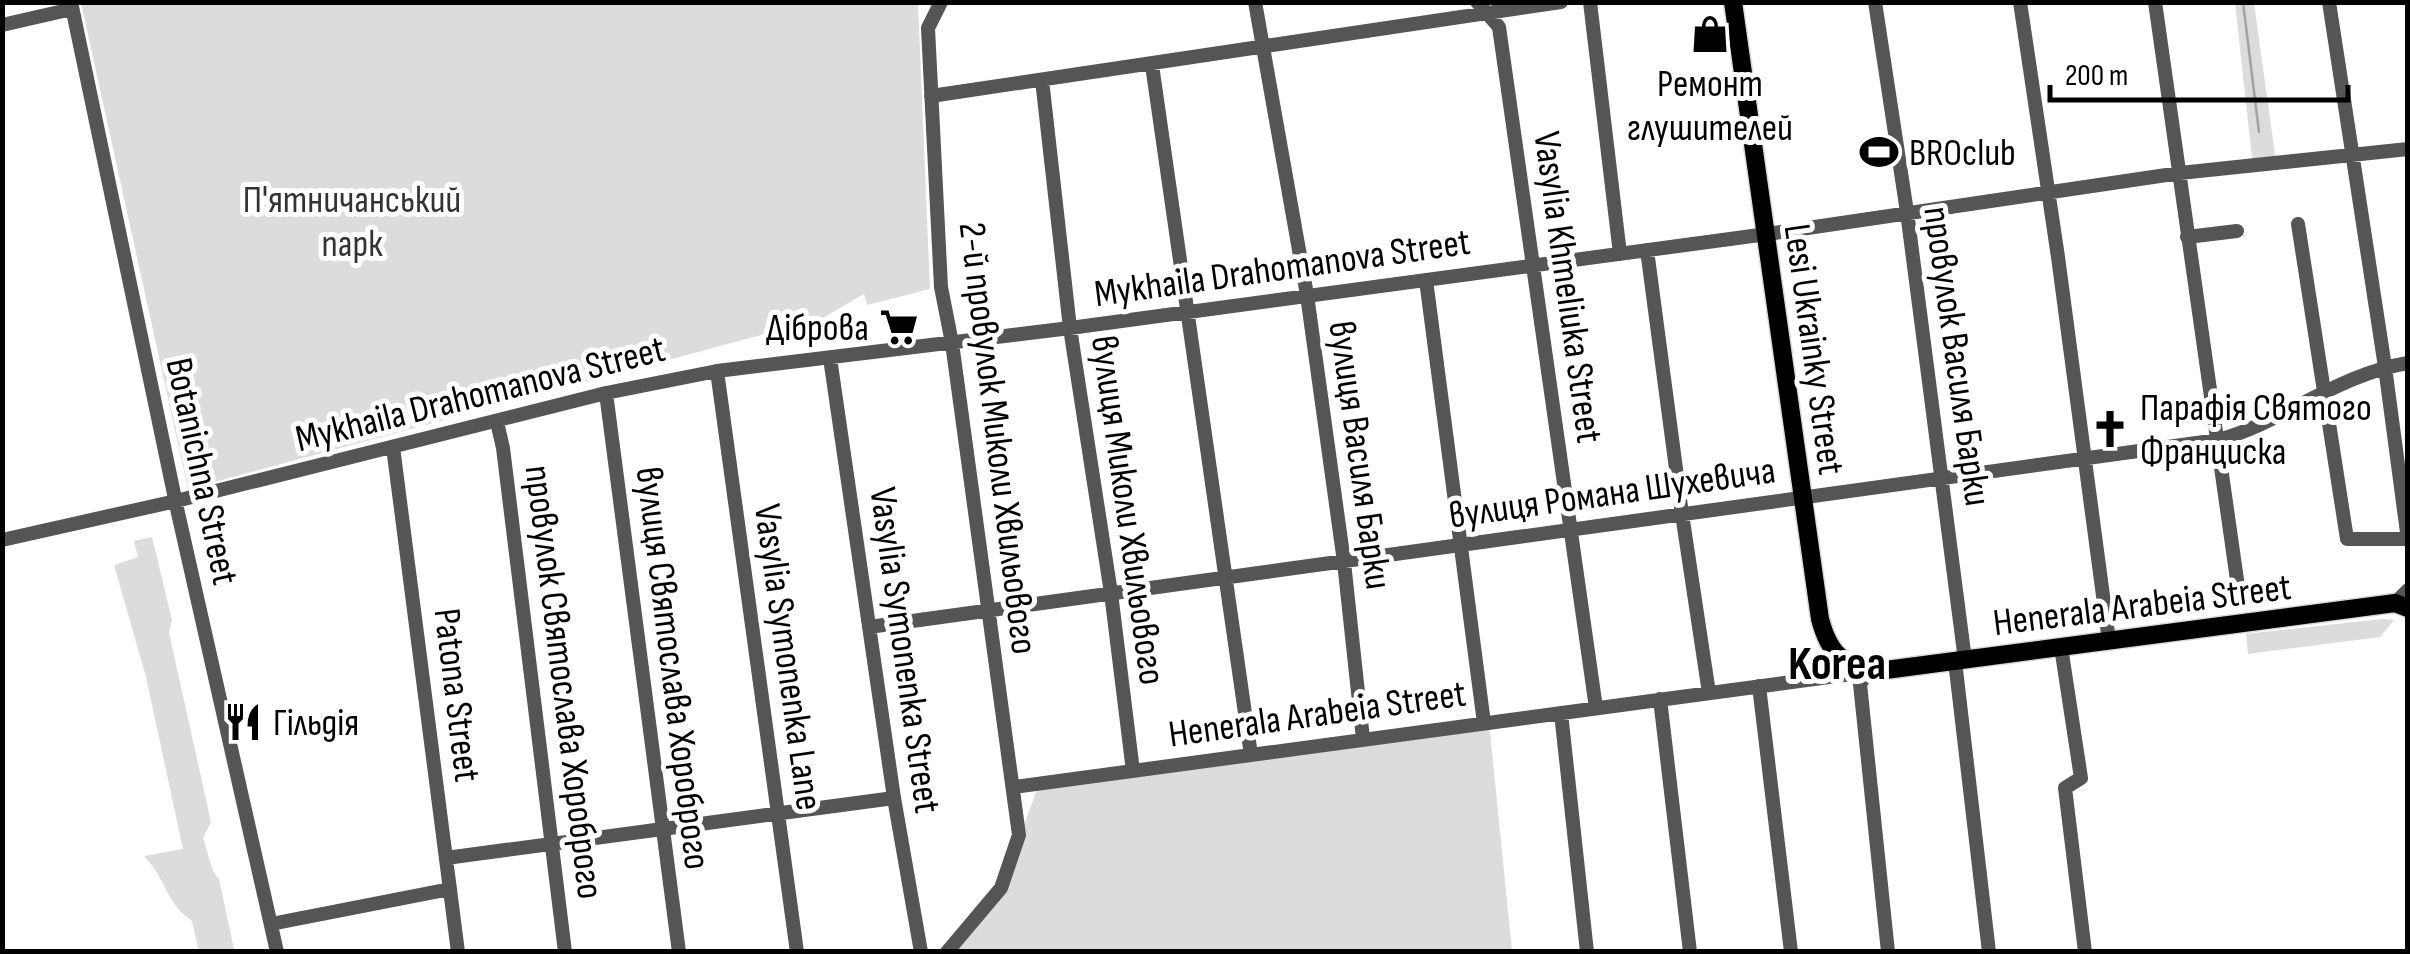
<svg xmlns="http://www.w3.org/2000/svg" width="2410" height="954" viewBox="0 0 2410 954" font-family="'Sofia Sans Condensed',sans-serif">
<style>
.green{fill:#dcdcdc}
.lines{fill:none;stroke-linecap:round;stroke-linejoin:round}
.stream{stroke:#a3a3a3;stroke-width:2.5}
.major-casing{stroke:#dbdbdb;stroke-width:21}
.minor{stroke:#555;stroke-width:14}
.major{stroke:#000;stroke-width:18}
.labels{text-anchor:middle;stroke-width:10;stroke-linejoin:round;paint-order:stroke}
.poi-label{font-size:38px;fill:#000;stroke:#fff;text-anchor:start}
.park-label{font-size:38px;fill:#333;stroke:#fff}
.street-label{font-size:38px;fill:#000;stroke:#fff}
.district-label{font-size:48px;font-weight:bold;fill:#000;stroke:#fff}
</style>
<rect width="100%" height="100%" fill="#fff"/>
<path class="green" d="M 81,3 L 918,3 L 930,289 L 867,305 L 864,294 L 821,319 L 188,489 Z
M 2235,3 L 2254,3 L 2276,162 L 2253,167 Z
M 152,537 L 172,620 L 169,633 L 211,822 L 203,838 L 213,871 L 219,879 L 234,949 L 238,951 L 199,951 L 192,921 C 164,901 168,881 144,856 L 183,849 L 146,677 L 114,565 L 138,557 L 134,541 Z
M 2382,619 L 2394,620 L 2380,637 L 2248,654 L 2246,634 Z
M 1489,722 L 1512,951 L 947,952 L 1001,888 L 1039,784 Z"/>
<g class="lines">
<path class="stream" d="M 2243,2 L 2259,132"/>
<g class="major-casing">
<path id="major" d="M 1733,2 L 1820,619 C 1829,653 1843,667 1878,671 L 2395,603 L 2408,608"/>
</g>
<path class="minor" d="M 71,2 L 178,513 L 277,952
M 941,2 L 928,28 L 941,287 L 952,343 L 1019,835 L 1001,888 L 947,952
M 1255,2 L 1307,295 L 1344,562 L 1363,739
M 1477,2 L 1499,27 L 1596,708
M 1590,2 L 1620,254
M 1875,2 L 1907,212 L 1965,660
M 2020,2 L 2058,257 L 2109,641
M 2155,2 L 2239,594
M 2329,2 L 2385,367 L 2408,540
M 2,25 L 72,9
M 1152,65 L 1251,755
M 1042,80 L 1070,328 L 1111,593 L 1133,771
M 931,96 L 1561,2
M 2298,224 L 2347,539 L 2407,539
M 2187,237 L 2237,231
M 1647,250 L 1682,514 L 1709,693
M 1426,280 L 1484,723
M 830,358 L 894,798 L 921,952
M 717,371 L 797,952
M 606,393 L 679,952
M 497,422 L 503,448 L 565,952
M 393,447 L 458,952
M 2,540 L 176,501 L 606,393 L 717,371 L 1070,328 L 1767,234 L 2180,173 L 2408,149
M 2395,603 L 2408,590
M 869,627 L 2218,440 C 2284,422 2338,374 2408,363
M 2061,647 L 2081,778 L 2065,788 L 2085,952
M 1955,661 L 1989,952
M 1868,672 L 1860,684 L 1888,952
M 1759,686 L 1791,952
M 1660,699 L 1690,952
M 1561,713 L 1587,952
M 1014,787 L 1866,672
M 446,858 L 894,798
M 271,924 L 450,889"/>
<use href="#major" class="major"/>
</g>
<defs>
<g id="shop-bare" transform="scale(3)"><path d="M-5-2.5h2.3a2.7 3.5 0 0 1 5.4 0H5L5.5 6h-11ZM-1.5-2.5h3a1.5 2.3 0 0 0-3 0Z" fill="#000" stroke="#fff" stroke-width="2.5" paint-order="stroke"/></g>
<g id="stadium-bare" transform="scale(3)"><path d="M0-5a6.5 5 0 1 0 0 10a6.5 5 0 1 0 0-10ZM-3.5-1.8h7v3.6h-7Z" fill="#000" stroke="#fff" stroke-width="2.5" paint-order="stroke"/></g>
<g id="supermarket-bare" transform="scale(3)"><path d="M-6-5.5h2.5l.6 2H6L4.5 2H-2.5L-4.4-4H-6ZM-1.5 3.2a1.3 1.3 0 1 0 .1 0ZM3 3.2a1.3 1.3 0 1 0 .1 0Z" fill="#000" stroke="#fff" stroke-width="2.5" paint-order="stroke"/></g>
<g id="church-bare" transform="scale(3)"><path d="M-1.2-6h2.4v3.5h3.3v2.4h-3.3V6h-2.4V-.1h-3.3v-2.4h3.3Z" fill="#000" stroke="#fff" stroke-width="2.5" paint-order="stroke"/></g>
<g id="restaurant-bare" transform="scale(3)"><path d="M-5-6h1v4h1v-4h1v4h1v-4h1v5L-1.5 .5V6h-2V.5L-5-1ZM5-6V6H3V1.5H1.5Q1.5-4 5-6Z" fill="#000" stroke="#fff" stroke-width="2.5" paint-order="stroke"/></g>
</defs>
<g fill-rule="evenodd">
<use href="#shop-bare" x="1710" y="34"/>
<use href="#stadium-bare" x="1879" y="152"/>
<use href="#supermarket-bare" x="899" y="327"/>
<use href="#church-bare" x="2110" y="429"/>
<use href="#restaurant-bare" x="243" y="722"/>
</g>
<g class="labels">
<g class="poi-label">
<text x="1710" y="96" text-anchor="middle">Ремонт<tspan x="1710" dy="44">глушителей</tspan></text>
<text x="1909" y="165">BROclub</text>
<text x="869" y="340" text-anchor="end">Діброва</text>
<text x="2140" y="420">Парафія Святого<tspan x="2140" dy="44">Франциска</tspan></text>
<text x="273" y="735">Гільдія</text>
</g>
<g class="park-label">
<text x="352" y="212">П'ятничанський<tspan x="352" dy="44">парк</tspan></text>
</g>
<g class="street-label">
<text transform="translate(1282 267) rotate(-8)" y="13">Mykhaila Drahomanova Street</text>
<text transform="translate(1569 287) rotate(82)" y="13">Vasylia Khmeliuka Street</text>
<text transform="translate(1815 349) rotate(82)" y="13">Lesi Ukrainky Street</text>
<text transform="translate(1958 356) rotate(82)" y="13">провулок Василя Барки</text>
<text transform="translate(480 393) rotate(-14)" y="13">Mykhaila Drahomanova Street</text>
<text transform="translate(999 438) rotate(83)" y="13">2-й провулок Миколи Хвильового</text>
<text transform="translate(1361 455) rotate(82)" y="13">вулиця Василя Барки</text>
<text transform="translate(203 471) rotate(78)" y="13">Botanichna Street</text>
<text transform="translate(1612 492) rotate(-8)" y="13">вулиця Романа Шухевича</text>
<text transform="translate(1129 510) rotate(82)" y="13">вулиця Миколи Хвильового</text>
<text transform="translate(2142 604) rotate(-7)" y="13">Henerala Arabeia Street</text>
<text transform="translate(906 650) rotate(82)" y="13">Vasylia Symonenka Street</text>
<text transform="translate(789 657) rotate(82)" y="13">Vasylia Symonenka Lane</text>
<text transform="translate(674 668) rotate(83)" y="13">вулиця Святослава Хороброго</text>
<text transform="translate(565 682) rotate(83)" y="13">провулок Святослава Хороброго</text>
<text transform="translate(458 695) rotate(83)" y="13">Patona Street</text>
<text transform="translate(1317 713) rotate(-8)" y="13">Henerala Arabeia Street</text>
</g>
<g class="district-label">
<text x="1837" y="679">Korea</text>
</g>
</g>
<rect width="2410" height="954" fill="none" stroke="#000000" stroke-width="10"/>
<path d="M2050 85v15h298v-15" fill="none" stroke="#000000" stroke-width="5"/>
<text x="2065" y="85" font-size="30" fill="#000000" stroke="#ffffff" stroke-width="8" paint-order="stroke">200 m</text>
</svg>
